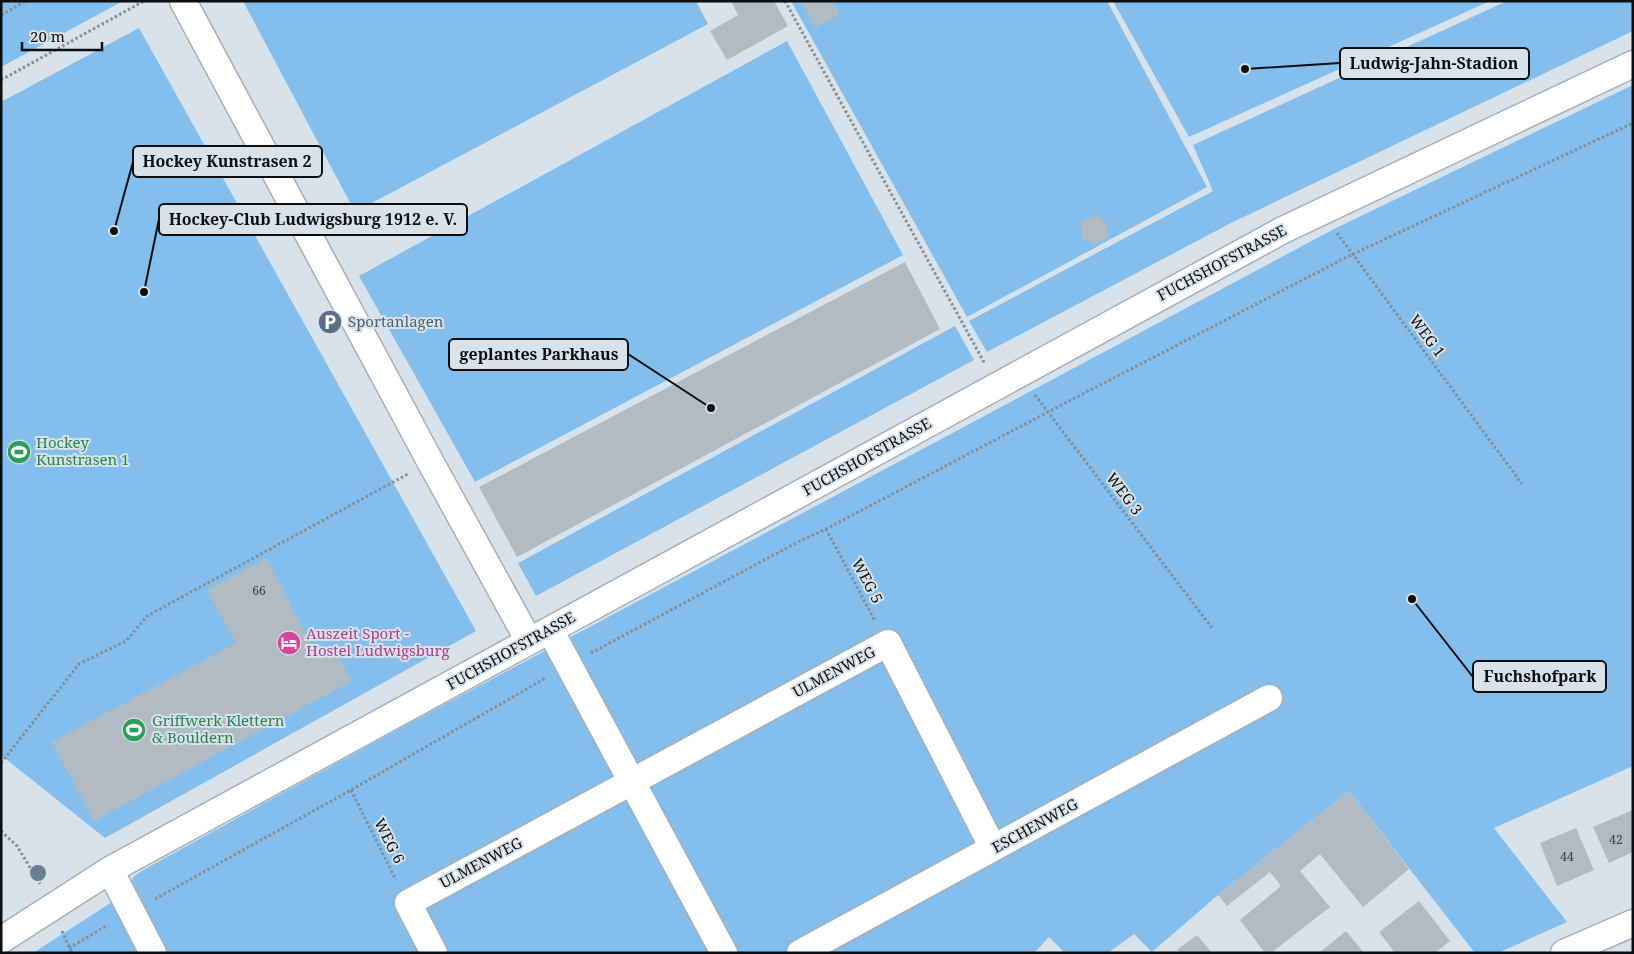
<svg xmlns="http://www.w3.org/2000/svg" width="1634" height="954" viewBox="0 0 1634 954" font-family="'Noto Serif',serif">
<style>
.green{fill:#83beec}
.building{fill:#b1bbc3}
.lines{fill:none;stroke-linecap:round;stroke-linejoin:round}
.minor-casing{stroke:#a5afb7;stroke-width:29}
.path{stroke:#858d93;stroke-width:3;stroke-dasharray:2.5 2.5;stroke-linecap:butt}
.minor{stroke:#fff;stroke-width:26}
.tree{fill:#688192}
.labels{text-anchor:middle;stroke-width:4;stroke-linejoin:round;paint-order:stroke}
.number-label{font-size:12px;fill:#343a3e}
.street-label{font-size:15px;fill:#0b0f11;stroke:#d8e2ea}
.service-label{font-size:15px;fill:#4e5e75;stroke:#d8e2ea;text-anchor:start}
.leisure-label{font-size:15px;fill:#27864d;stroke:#d8e2ea;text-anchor:start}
.hotel-label{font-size:15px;fill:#b23c85;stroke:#d8e2ea;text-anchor:start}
.leader{fill:none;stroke:#0b0f11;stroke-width:2}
.callout-dot{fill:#0b0f11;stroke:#d8e2ea;stroke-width:2}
.callout{fill:#d8e2ea;stroke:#0b0f11;stroke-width:2}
.callout-label{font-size:16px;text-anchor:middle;font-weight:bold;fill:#0b0f11}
</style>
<rect width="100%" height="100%" fill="#d8e2ea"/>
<path class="green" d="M 1,1 L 123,1 L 1,67 Z
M 243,1 L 696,1 L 708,24 L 355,212 Z
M 791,1 L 1107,1 L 1207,187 L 967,317 Z
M 1113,1 L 1490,1 L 1189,137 Z
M 1507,1 L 1633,1 L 1633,31 L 1231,223 L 987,352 L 969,321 L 1213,191 L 1193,145 Z
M 139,28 L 476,631 L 105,838 L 1,755 L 1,102 Z
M 787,41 L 903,255 L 475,482 L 359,276 Z
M 1633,85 L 1633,766 L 1494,828 L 1567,922 L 1498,953 L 1475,953 L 1349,791 L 1218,895 L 1152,952 L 1134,934 L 1108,953 L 1065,953 L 1049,937 L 1034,953 L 153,953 L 131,886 L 133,877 L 145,869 L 406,725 L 1334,229 Z
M 955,326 L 974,360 L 536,596 L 518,563 Z
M 112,902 L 137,953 L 33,953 Z"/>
<path class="building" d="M 731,1 L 774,1 L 788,26 L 727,60 L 710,31 L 738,15 Z
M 801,1 L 832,1 L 839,15 L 815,28 Z
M 1095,215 L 1106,222 L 1108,238 L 1093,245 L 1082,237 L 1081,223 Z
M 905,262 L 940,329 L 517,557 L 479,487 Z
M 266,558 L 317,655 L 333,647 L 352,681 L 94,821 L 52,742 L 236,643 L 207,590 Z
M 1349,791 L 1409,869 L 1363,907 L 1320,854 L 1300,871 L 1330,907 L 1271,953 L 1265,953 L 1240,920 L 1281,886 L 1270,872 L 1227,906 L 1218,895 Z
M 1633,810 L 1633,852 L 1609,863 L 1593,827 Z
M 1576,828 L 1594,870 L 1557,886 L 1540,843 Z
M 1419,901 L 1450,941 L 1435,953 L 1395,953 L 1379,932 Z
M 1346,931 L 1364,953 L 1319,953 Z
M 1197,935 L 1212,953 L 1180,953 L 1177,950 Z"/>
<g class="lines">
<g class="minor-casing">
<path id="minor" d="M 183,1 L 431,463 L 529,641
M 550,630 L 724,953
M 110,870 L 153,953
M 1,940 L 110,870 L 1283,230 L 1633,64
M 434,953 L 408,903 L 888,643 L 993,848
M 800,953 L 1269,698
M 1564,953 L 1633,923"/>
</g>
<path class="path" d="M 785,1 L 985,364
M 1,15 L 26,1
M 1,80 L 144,1
M 1337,233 L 1522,484
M 1035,395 L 1212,628
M 826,529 L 875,621
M 591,653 L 796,543 L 826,529 L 1048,412 L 1347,257 L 1633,123
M 1,763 L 79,664 L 126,641 L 147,616 L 408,474
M 351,790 L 396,880
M 1,831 L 17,846 L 40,884
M 155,899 L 351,790 L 546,678
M 62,931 L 72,953
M 69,948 L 108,925"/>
<use href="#minor" class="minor"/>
</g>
<circle class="tree" cx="38" cy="873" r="8"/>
<defs>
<g id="parking-disc" transform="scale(1.25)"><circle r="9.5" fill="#5c6f8a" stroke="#d8e2ea"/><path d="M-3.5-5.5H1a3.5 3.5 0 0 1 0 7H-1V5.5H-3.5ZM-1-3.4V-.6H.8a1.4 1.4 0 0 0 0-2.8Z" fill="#fff"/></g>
<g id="stadium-disc" transform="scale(1.25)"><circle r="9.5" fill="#2e9e5b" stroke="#d8e2ea"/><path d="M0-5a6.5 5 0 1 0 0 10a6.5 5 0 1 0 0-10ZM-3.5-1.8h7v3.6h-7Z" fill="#fff"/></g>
<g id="hotel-disc" transform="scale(1.25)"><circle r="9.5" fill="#d1479c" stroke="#d8e2ea"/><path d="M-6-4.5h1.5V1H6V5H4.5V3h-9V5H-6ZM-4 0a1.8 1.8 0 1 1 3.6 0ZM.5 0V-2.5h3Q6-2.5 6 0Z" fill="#fff"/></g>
</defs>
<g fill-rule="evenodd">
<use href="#parking-disc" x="330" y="322"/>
<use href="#stadium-disc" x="19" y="452"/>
<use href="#hotel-disc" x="289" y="643"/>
<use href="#stadium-disc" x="134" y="730"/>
</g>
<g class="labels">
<g class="number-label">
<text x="259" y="595">66</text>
<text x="1616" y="844">42</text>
<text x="1567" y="861">44</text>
</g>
<g class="street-label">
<text transform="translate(1222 263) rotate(-28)" y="5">FUCHSHOFSTRASSE</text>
<text transform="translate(1427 336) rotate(54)" y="5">WEG 1</text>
<text transform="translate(867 457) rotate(-29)" y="5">FUCHSHOFSTRASSE</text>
<text transform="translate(1124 494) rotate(53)" y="5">WEG 3</text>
<text transform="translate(867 581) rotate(62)" y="5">WEG 5</text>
<text transform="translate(511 651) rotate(-29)" y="5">FUCHSHOFSTRASSE</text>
<text transform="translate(834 672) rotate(-28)" y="5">ULMENWEG</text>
<text transform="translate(1035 826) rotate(-29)" y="5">ESCHENWEG</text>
<text transform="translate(389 841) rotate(63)" y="5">WEG 6</text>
<text transform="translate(481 863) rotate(-28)" y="5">ULMENWEG</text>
</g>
<g class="service-label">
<text x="348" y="327">Sportanlagen</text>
</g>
<g class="leisure-label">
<text x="36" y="448">Hockey<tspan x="36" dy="17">Kunstrasen 1</tspan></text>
<text x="152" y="726">Griffwerk Klettern<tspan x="152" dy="17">&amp; Bouldern</tspan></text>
</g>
<g class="hotel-label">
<text x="306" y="639">Auszeit Sport -<tspan x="306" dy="17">Hostel Ludwigsburg</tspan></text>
</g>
</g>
<path class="leader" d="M1245 69L1340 63M114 231L133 162M144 292L159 219M711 408L628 354M1412 599L1473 677"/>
<g class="callout-dot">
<circle cx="1245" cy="69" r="5"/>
<circle cx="114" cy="231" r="5"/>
<circle cx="144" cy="292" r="5"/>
<circle cx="711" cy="408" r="5"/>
<circle cx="1412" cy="599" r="5"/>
</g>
<g class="callout">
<rect x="1340" y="48" width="189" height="31" rx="5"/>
<rect x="133" y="146" width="189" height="31" rx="5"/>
<rect x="159" y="204" width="308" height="31" rx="5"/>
<rect x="449" y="339" width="179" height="31" rx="5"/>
<rect x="1473" y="661" width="133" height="31" rx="5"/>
</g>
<g class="callout-label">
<text x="1434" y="69">Ludwig-Jahn-Stadion</text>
<text x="227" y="167">Hockey Kunstrasen 2</text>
<text x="313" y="225">Hockey-Club Ludwigsburg 1912 e. V.</text>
<text x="539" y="360">geplantes Parkhaus</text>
<text x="1540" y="682">Fuchshofpark</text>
</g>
<rect width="1634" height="954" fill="none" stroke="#0b0f11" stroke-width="5"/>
<path d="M22 42v8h80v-8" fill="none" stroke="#0b0f11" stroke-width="2.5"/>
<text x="30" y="42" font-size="15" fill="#0b0f11" stroke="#d8e2ea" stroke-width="4" paint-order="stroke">20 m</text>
</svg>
